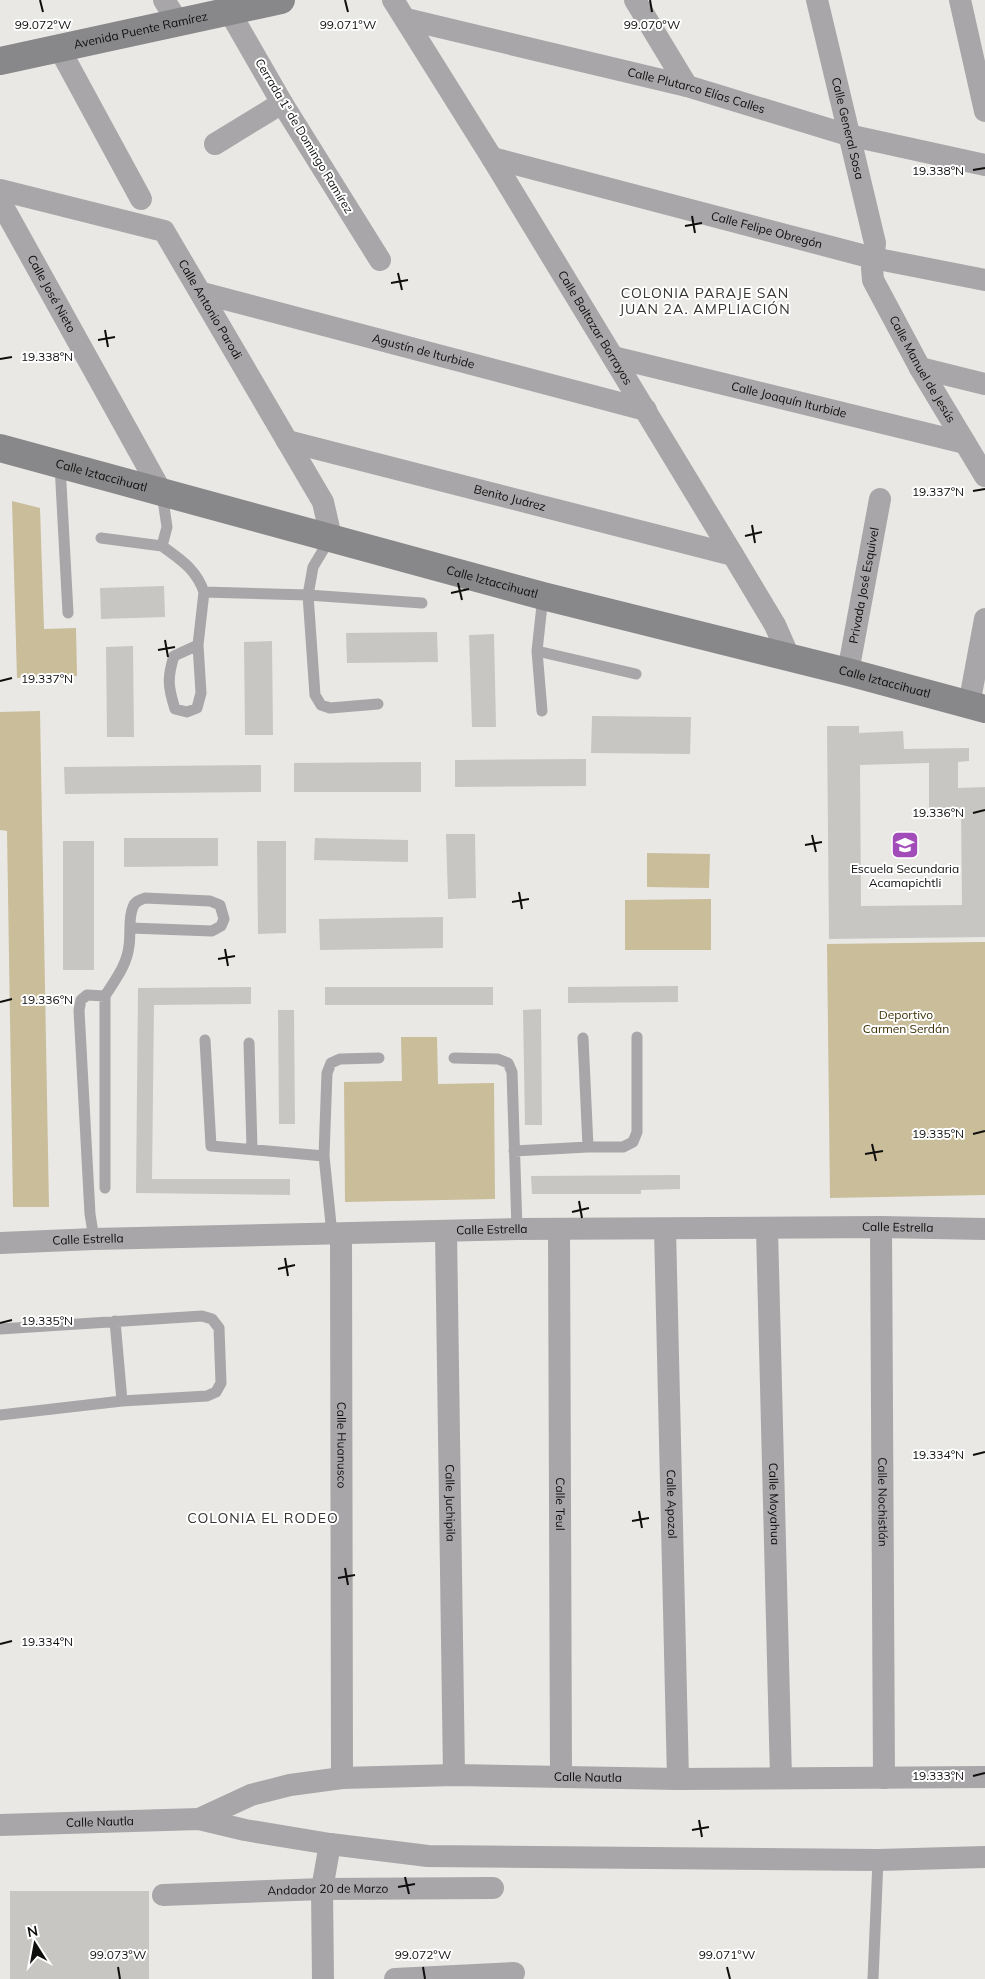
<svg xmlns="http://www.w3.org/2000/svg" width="985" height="1979" viewBox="0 0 985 1979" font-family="Mulish,sans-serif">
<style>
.green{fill:#c9bd9a}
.building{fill:#c7c6c3;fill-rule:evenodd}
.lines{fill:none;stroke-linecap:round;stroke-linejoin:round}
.lane{stroke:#a8a6a8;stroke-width:11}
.street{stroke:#a8a6a8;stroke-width:22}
.secondary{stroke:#888789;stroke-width:28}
.ticks{fill:none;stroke:#0e0e0d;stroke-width:2}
.labels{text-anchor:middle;stroke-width:4;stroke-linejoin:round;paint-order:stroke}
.street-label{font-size:12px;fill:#0e0e0d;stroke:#fff}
.poi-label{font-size:12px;fill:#0e0e0d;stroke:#fff}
.park-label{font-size:12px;fill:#3c2f03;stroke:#fff}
.neighbourhood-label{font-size:14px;letter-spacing:1px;fill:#373633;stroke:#fff}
.ticks-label{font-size:12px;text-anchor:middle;fill:#0e0e0d;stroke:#fff;stroke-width:4;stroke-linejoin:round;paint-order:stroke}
</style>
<rect width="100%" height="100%" fill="#e9e8e4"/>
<path class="green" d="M 12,501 L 40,508 L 44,629 L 76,628 L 77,676 L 17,678 Z
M 40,711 L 49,1207 L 13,1207 L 7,831 L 0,830 L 0,712 Z
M 647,853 L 710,854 L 709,888 L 647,887 Z
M 711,899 L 711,950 L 625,950 L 625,900 Z
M 985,942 L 985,1195 L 830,1198 L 827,944 Z
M 401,1037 L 437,1037 L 438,1084 L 494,1083 L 495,1199 L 345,1202 L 344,1082 L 402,1081 Z"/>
<path class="building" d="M 164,586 L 165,617 L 101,619 L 100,588 Z
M 437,632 L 438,662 L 347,663 L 346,633 Z
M 494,634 L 496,727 L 472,727 L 469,635 Z
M 272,641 L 273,735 L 245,735 L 244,642 Z
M 133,646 L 134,737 L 107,737 L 106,647 Z
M 592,716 L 691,717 L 690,754 L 591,753 Z
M 827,726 L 859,726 L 859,733 L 903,731 L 904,749 L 969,748 L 969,761 L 958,762 L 958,788 L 985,787 L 985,937 L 829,939 ZM 929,763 L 929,810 L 961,809 L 962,905 L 861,906 L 860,765 Z
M 586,759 L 586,786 L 455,787 L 455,760 Z
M 421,762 L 421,792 L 294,792 L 294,763 Z
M 261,765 L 261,792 L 65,794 L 64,767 Z
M 446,834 L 475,834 L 476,898 L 448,899 Z
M 124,838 L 218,838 L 218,866 L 124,867 Z
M 315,838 L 408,840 L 408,862 L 314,860 Z
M 63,841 L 94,841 L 94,970 L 63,970 Z
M 257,841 L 286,841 L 286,933 L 258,934 Z
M 443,917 L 443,948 L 320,950 L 319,919 Z
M 678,986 L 678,1002 L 568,1003 L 568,987 Z
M 251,987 L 251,1004 L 154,1005 L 152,1179 L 290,1179 L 290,1195 L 136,1193 L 138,988 Z
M 325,987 L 493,987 L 493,1005 L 325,1005 Z
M 541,1009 L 542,1125 L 525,1125 L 523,1010 Z
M 278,1010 L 294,1010 L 295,1124 L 279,1124 Z
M 680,1175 L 680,1189 L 641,1190 L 641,1194 L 532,1194 L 531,1176 Z
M 10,1891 L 149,1891 L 149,1979 L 10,1979 Z"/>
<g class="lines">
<path class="lane" d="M 60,465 L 68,613
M 331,537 L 313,567 L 308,595 L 315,695 L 321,705 L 330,708 L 378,704
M 101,538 L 162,546 L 167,527 L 162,493
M 162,546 C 181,560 196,569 204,592
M 198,645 L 201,693 L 197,708 L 187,712 L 175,709 C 168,687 167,678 174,656 L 198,645 L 204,592 L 308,595 L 422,603
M 537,651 L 636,674
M 542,711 L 537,651 L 543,596
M 205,1040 L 211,1146 L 324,1156
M 249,1043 L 252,1148
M 454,1058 L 498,1059 L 508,1063 L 512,1072 L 517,1229
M 588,1147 L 623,1147 L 633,1142 L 637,1132 L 637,1037
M 514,1151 L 588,1147 L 583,1038
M 105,1188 L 105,996
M 332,1234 L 324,1156 L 327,1073 L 331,1063 L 340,1059 L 379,1058
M 94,1239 L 90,1214 L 79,1010 L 81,1000 L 87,995 L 105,996 C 115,980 127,965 129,946 C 131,934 128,918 133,907 C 135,901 140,900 145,898 L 210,901 L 220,905 L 224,919 L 221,926 L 212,931 L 130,928
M 115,1321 L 122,1401
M 0,1329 L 202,1316 L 212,1319 L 219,1328 L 221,1383 L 216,1392 L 207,1396 L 122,1401 L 0,1415
M 873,1979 L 878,1860"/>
<g class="street">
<path d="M 164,0 L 178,22"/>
<path id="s1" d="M 393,0 L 492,158 L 733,555 L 775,625 L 790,659"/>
<path d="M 635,0 L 687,86"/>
<path id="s2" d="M 817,0 L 875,243 L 872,268 L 873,280 L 920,368 L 985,476"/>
<path d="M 960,0 L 985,111"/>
<path d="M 229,11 L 282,103 L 380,260"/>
<path id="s3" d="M 406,19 L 687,86 L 848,135 L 985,165"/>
<path d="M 59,48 L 141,199"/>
<path d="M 215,144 L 282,103"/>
<path id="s4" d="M 492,158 L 873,258 L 985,280"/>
<path id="s5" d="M 0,190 L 164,231 L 323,502 L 331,537"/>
<path id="s6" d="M 0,201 L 161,491"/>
<path id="s7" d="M 202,293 L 646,410"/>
<path id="s8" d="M 613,357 L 965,443"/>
<path d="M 920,368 L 985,384"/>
<path id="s9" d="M 287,441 L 733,555"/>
<path id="s10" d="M 848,672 L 880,499"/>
<path d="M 969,705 L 985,619"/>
<path id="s11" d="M 881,1227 L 884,1778"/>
<path id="s12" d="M 665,1229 L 678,1779"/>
<path id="s13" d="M 767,1229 L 781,1778"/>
<path id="s14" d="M 559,1230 L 561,1776"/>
<path id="s15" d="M 446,1231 L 454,1775"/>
<path id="s16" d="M 341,1234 L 342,1778"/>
<path id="s17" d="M 0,1243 L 94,1239 L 517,1229 L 881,1227 L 985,1229"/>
<path id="s18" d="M 199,1819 L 251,1795 L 290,1785 L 342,1778 L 454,1775 L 678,1779 L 985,1777"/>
<path id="s19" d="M 0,1825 L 199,1819 L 245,1830 L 330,1844 L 428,1856 L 878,1860 L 985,1857"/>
<path id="s20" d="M 163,1895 L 322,1889 L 493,1888"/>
<path d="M 323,1979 L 322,1889 L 330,1844"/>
<path d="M 395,1979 L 514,1973"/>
</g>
<g class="secondary">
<path id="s21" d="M 0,61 L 281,0"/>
<path id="s22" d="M 0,448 L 543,596 L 848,672 L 985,709"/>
</g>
</g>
<path class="ticks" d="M 40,0 L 43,12M 345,0 L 348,12M 650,0 L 652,12M 973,170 L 985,168M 692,216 L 695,233M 685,226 L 702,223M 398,273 L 402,290M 391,283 L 408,280M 105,330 L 108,347M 98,340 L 115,337M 0,359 L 12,357M 973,491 L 985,489M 752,525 L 755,543M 745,536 L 762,532M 458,583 L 462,600M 451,593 L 469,589M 165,640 L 168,657M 158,650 L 175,647M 0,681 L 12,678M 973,813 L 985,810M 812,835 L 816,852M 805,845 L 822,842M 519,892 L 522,909M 512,902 L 529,899M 225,949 L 228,966M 218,959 L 235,956M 0,1002 L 12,999M 973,1134 L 985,1131M 872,1144 L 876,1161M 865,1154 L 883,1151M 579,1201 L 582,1218M 572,1212 L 589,1208M 285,1258 L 288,1276M 278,1269 L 295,1265M 0,1323 L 12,1320M 973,1455 L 985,1452M 639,1511 L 642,1528M 632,1521 L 649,1518M 345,1568 L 348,1585M 338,1578 L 355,1575M 0,1644 L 12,1641M 973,1776 L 985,1773M 699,1820 L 702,1837M 692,1830 L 709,1827M 405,1877 L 409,1894M 398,1887 L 415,1884M 118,1967 L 120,1979M 423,1967 L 425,1979M 727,1967 L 730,1979"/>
<defs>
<g id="school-square" transform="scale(1.4375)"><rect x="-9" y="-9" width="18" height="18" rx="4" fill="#a24cb9" stroke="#fff"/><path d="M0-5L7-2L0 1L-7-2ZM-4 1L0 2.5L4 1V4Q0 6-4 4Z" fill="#fff"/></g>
</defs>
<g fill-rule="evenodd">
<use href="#school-square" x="905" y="845"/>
</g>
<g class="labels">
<g class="street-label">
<text dy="4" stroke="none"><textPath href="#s21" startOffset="144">Avenida Puente Ramírez</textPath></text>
<text dy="4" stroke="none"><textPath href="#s3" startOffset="299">Calle Plutarco Elías Calles</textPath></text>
<text dy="4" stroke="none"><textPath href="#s2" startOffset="132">Calle General Sosa</textPath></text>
<text transform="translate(304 136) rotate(59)" y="4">Cerrada 1ª de Domingo Ramírez</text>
<text dy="4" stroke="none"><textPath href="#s4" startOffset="284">Calle Felipe Obregón</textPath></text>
<text dy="4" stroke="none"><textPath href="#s6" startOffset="106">Calle José Nieto</textPath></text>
<text dy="4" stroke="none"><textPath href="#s5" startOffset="260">Calle Antonio Parodi</textPath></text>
<text dy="4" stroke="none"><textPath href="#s1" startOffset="385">Calle Baltazar Borrayos</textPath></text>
<text dy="4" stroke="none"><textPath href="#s7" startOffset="229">Agustín de Iturbide</textPath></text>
<text dy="4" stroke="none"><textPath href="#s2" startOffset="389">Calle Manuel de Jesús</textPath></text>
<text dy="4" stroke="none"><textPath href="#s8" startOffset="181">Calle Joaquín Iturbide</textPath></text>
<text dy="4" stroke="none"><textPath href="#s22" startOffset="105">Calle Iztaccihuatl</textPath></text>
<text dy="4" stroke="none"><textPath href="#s9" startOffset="230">Benito Juárez</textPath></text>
<text dy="4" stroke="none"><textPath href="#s22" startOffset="510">Calle Iztaccihuatl</textPath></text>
<text dy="4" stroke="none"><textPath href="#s10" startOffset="88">Privada José Esquivel</textPath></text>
<text dy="4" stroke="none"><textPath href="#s22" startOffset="915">Calle Iztaccihuatl</textPath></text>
<text dy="4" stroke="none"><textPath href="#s17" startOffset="898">Calle Estrella</textPath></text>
<text dy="4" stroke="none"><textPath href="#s17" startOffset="492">Calle Estrella</textPath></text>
<text dy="4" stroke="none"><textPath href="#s17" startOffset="88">Calle Estrella</textPath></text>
<text dy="4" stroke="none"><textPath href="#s16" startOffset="211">Calle Huanusco</textPath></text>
<text dy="4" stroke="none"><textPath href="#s15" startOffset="272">Calle Juchipila</textPath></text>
<text dy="4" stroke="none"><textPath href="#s14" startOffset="274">Calle Teul</textPath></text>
<text dy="4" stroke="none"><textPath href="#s11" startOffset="275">Calle Nochistlán</textPath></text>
<text dy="4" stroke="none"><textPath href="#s12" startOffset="275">Calle Apozol</textPath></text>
<text dy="4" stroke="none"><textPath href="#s13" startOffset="275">Calle Moyahua</textPath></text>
<text dy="4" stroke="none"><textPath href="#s18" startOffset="396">Calle Nautla</textPath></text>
<text dy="4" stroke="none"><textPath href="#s19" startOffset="100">Calle Nautla</textPath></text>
<text dy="4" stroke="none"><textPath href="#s20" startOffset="165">Andador 20 de Marzo</textPath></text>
</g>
<g class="poi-label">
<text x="905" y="873">Escuela Secundaria<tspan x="905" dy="14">Acamapichtli</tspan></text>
</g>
<g class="park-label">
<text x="906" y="1019">Deportivo<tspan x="906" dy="14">Carmen Serdán</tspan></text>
</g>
<g class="neighbourhood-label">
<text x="705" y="298">COLONIA PARAJE SAN<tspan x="705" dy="16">JUAN 2A. AMPLIACIÓN</tspan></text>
<text x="263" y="1523">COLONIA EL RODEO</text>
</g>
</g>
<g class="ticks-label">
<text x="43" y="29">99.072°W</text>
<text x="348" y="29">99.071°W</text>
<text x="652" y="29">99.070°W</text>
<text x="938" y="175">19.338°N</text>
<text x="47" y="361">19.338°N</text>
<text x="938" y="496">19.337°N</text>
<text x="47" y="683">19.337°N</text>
<text x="938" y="817">19.336°N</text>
<text x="47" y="1004">19.336°N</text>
<text x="938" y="1138">19.335°N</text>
<text x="47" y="1325">19.335°N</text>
<text x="938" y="1459">19.334°N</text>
<text x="47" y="1646">19.334°N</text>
<text x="938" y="1780">19.333°N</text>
<text x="118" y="1959">99.073°W</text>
<text x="423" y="1959">99.072°W</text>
<text x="727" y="1959">99.071°W</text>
</g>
<g transform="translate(35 1944) rotate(349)" stroke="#ffffff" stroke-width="4" paint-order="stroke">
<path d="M0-4L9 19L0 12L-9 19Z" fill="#0e0e0d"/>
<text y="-8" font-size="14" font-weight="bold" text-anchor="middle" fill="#0e0e0d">N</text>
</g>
</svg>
